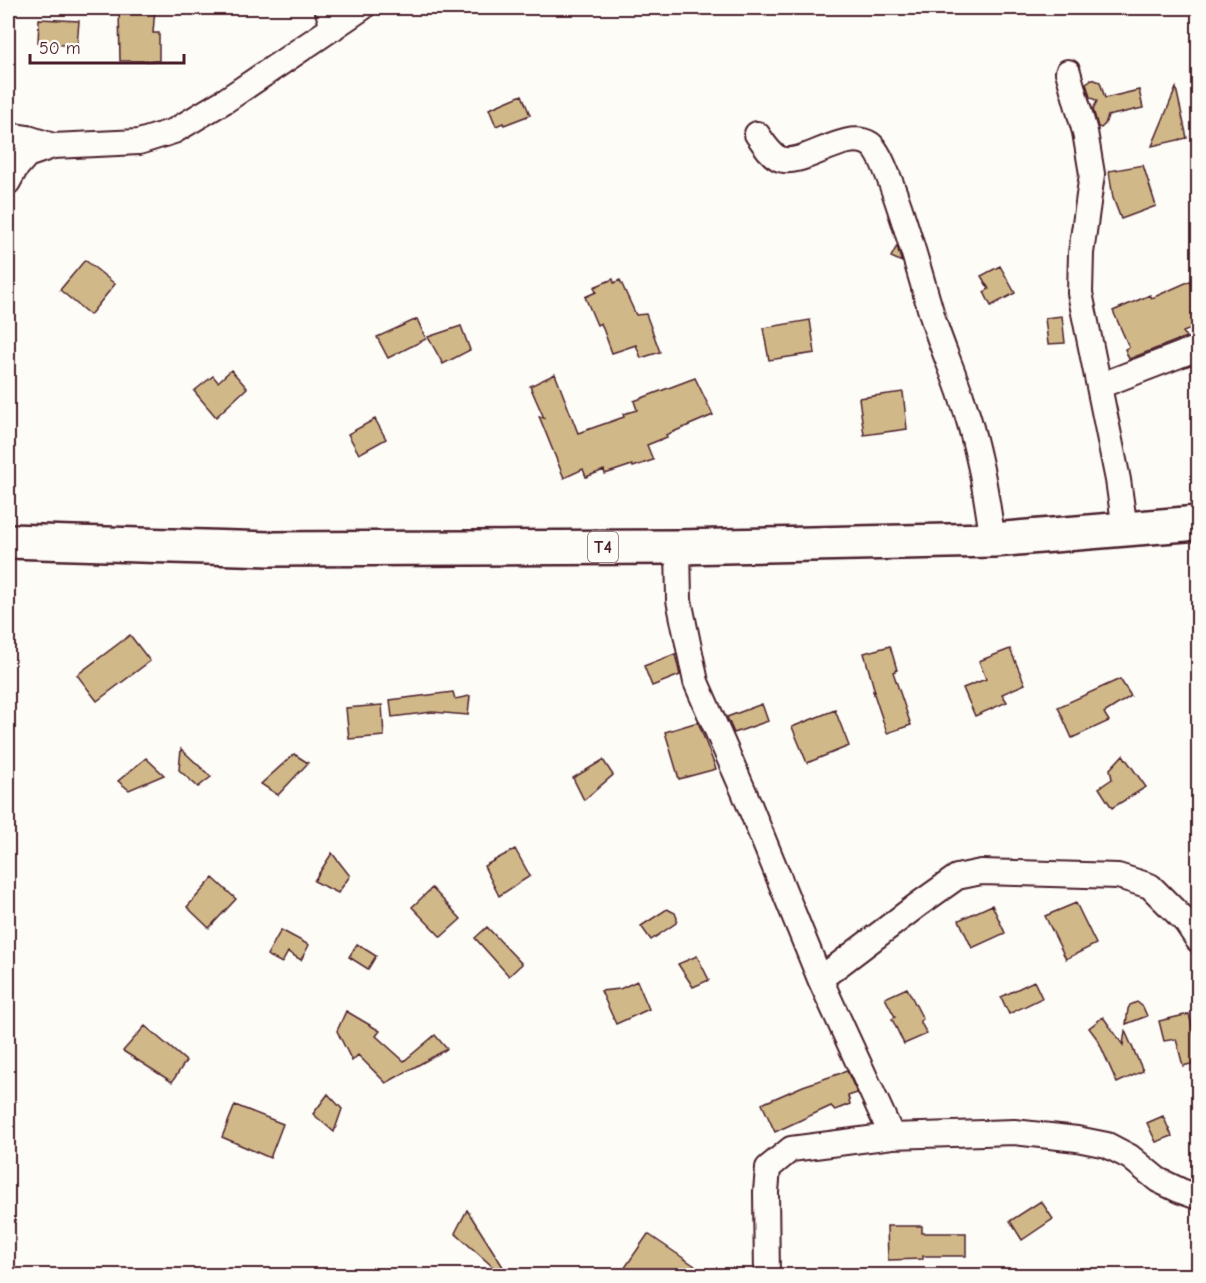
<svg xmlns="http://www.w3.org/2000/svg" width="1206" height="1283" viewBox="0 0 1206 1283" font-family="'Comic Neue',sans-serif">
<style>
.building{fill:#d1b888;stroke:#4a1f2b;stroke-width:1.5}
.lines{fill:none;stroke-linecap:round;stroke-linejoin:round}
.minor-casing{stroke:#4a1f2b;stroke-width:28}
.trunk-casing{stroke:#4a1f2b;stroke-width:38}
.minor{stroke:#fdfcf7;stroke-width:24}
.trunk{stroke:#fdfcf7;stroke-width:33}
.labels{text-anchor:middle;stroke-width:4.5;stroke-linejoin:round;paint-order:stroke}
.shield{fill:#fdfcf7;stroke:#806168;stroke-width:1.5}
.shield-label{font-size:18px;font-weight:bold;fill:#4a1f2b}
</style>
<rect width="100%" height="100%" fill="#fdfcf7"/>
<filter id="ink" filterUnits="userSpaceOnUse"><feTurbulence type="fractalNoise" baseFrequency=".0167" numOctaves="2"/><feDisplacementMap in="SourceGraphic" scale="12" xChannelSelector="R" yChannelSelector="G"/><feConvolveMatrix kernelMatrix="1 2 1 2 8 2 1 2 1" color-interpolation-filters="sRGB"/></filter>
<g filter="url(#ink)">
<path class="building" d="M 119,8 L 155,8 L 153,33 L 159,33 L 159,61 L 120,61 Z
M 39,19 L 79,21 L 77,46 L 38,43 Z
M 1092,79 L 1100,82 L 1105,98 L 1139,90 L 1143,108 L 1108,116 L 1105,124 L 1101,128 L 1098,127 L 1093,109 L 1097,101 L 1090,97 L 1086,83 Z
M 1176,88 L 1187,138 L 1152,146 Z
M 522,95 L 530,115 L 504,125 L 503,123 L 496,126 L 489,109 Z
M 1143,165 L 1156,206 L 1121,219 L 1113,198 L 1109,171 Z
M 897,246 L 901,260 L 902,262 L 891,257 Z
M 85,260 L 115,284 L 90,315 L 60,290 Z
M 1000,266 L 1015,293 L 991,306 L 984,292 L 989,289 L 981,276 Z
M 613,279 L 614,283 L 620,280 L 636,315 L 646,314 L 660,352 L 641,358 L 636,345 L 612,353 L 601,323 L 597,325 L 585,297 L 596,292 L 594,287 Z
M 1190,281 L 1198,299 L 1198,326 L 1183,332 L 1186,337 L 1129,359 L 1125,349 L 1129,347 L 1113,311 L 1150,295 L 1152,298 Z
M 1062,316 L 1065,343 L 1048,344 L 1045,318 Z
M 417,319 L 426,339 L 388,358 L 377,337 Z
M 810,320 L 815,353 L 769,360 L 763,328 Z
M 461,326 L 470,350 L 443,364 L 428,337 Z
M 231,370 L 247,388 L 216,417 L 194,391 L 213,376 L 218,382 Z
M 555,374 L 578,433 L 624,417 L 623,414 L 637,410 L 634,401 L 695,378 L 713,415 L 666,435 L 667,437 L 647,445 L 653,460 L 633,467 L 632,465 L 605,474 L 604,470 L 586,477 L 583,469 L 564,478 L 539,416 L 544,418 L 530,386 Z
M 903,392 L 907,429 L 864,435 L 859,398 Z
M 375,419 L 386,439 L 359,454 L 348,434 Z
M 130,635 L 150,661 L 97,701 L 77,675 Z
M 890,646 L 897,670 L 893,672 L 911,725 L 887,733 L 873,691 L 875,692 L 864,653 Z
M 1010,649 L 1025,684 L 1002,694 L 1007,702 L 975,716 L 963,688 L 986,679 L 979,661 Z
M 675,654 L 680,675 L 652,686 L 644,666 Z
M 1120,679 L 1131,696 L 1104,713 L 1109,721 L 1072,738 L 1058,707 Z
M 453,692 L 455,699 L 470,696 L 468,715 L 432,712 L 392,717 L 390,700 Z
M 762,704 L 768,721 L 734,733 L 727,717 Z
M 382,705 L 384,736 L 349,739 L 346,708 Z
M 835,710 L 849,746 L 807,763 L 792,727 Z
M 698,722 L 716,769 L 679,779 L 665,732 Z
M 181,749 L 211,777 L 198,787 L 179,770 Z
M 294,754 L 308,763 L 278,795 L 261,784 Z
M 1123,755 L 1146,787 L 1112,808 L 1099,788 L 1112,779 L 1110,769 Z
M 146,758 L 164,775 L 129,790 L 118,781 Z
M 603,760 L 613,775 L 584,800 L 573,778 Z
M 515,849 L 530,876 L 499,896 L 484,866 Z
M 332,853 L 350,876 L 338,893 L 314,881 Z
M 213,878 L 236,899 L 209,928 L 187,907 Z
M 432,888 L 461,919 L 441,937 L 412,907 Z
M 1076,903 L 1096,944 L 1066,959 L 1045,916 Z
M 992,905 L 1005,933 L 972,948 L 959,920 Z
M 667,909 L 675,913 L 677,918 L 676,923 L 651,940 L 641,926 Z
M 487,927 L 522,964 L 509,976 L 475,938 Z
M 281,930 L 309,945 L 301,960 L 288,952 L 282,963 L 267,955 Z
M 357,944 L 376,956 L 368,969 L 349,957 Z
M 697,956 L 709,980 L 693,987 L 678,964 Z
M 637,981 L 649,1009 L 616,1024 L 601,991 L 620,989 Z
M 1034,981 L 1042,998 L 1009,1014 L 1001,997 Z
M 907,988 L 923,1019 L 920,1021 L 927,1034 L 904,1044 L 892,1019 L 895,1017 L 885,998 Z
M 1137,1002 L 1143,1007 L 1147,1016 L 1126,1024 L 1128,1009 L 1130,1005 Z
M 346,1011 L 380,1031 L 376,1036 L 404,1061 L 435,1035 L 447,1049 L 386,1083 L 358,1055 L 352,1061 L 337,1031 Z
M 1189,1014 L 1195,1038 L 1198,1037 L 1198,1062 L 1183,1066 L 1176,1039 L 1164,1041 L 1159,1021 Z
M 1103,1017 L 1123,1045 L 1125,1031 L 1143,1071 L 1117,1083 L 1098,1040 L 1089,1028 Z
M 145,1026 L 186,1061 L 172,1082 L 123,1051 Z
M 847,1071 L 857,1093 L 848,1096 L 850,1104 L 835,1110 L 831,1106 L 775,1132 L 762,1104 L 803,1086 Z
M 328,1094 L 342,1109 L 334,1132 L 313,1114 Z
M 235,1105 L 283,1124 L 270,1158 L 222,1137 Z
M 1163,1116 L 1172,1136 L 1156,1142 L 1147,1123 Z
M 1041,1201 L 1053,1219 L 1022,1240 L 1010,1221 Z
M 467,1210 L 505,1270 L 501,1274 L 455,1233 Z
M 887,1226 L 922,1226 L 922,1233 L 966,1233 L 966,1256 L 923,1256 L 923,1259 L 888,1260 Z
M 648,1234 L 708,1275 L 633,1275 L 624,1269 Z"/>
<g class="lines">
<g class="minor-casing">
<path id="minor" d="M 327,8 L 333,28
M 1068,72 L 1085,132 L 1092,174 L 1081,253 L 1080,293 L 1118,480 L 1125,529
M 757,134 C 763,142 769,153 778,158 C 801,170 844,128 870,144 C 889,156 925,293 934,322 C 942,348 954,373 962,399 C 970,421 976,446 981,469 C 986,492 989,517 993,540
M 8,135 L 28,138 L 53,146
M 8,182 L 15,169 L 27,155 L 53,146 L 139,142 L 174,131 L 226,100 L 362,8
M 1099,386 L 1198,348
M 678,547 L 679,600 L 696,682 L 744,792 L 820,979 L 892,1136
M 820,979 L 919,904 L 957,877 L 981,872 L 1118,876 L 1150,886 L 1186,922 L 1198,940
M 767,1276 L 766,1192 L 768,1168 L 791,1149 L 892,1136 L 1014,1132 L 1077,1139 L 1107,1145 L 1130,1157 L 1158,1180 L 1181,1191 L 1198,1197"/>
</g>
<g class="trunk-casing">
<path id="trunk" d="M 8,541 L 270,549 L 678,547 L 993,540 L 1198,523"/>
</g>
<use href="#minor" class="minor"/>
<use href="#trunk" class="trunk"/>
</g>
</g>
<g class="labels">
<rect class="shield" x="588" y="532" width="30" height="30" rx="4.5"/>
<g class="shield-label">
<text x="603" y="553">T4</text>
</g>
</g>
<rect width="1206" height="1283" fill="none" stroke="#fdfcf7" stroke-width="30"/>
<rect x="15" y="15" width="1176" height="1253" fill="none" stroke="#4a1f2b" stroke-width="2" filter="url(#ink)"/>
<path d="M30 54v9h154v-9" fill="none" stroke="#4a1f2b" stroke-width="3"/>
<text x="39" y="54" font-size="18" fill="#4a1f2b" stroke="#fdfcf7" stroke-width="4.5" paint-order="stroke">50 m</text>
</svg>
